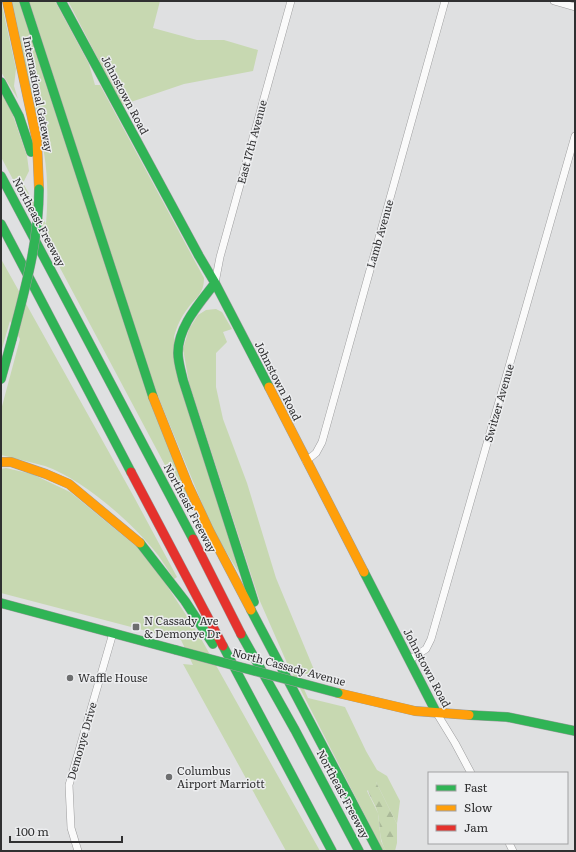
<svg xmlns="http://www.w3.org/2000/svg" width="576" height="852" viewBox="0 0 576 852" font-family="Literata,serif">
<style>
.grass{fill:#c7d8b1}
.forest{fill:url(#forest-firs)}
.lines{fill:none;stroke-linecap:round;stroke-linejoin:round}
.street-casing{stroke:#9c9c9d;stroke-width:8}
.fast-casing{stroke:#9c9c9d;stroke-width:10}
.slow-casing{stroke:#9c9c9d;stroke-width:10}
.jam-casing{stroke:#9c9c9d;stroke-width:10}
.street{stroke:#fafafa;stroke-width:7}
.fast{stroke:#30b455;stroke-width:9}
.slow{stroke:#ff9f0a;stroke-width:9}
.jam{stroke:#e5322d;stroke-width:9}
.fast-bridge-casing{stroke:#9c9c9d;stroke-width:10;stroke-linecap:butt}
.fast-bridge{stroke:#30b455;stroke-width:9}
.poi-dot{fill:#6d6e6f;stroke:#ecedef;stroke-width:1.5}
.labels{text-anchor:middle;stroke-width:3;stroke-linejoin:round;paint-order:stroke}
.street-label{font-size:11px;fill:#303031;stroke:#ecedef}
.poi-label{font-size:11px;fill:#303031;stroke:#ecedef;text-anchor:start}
</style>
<defs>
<pattern id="forest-firs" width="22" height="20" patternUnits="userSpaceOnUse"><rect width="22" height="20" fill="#c7d8b1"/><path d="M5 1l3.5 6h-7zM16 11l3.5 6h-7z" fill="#abba99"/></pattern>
</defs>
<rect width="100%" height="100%" fill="#dfe0e1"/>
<path class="grass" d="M 1,1 L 16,69 L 14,86 L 18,99 L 1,72 Z
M 12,1 L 20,1 L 189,497 L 183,499 L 1,157 L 1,89 L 8,101 L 27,156 L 29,171 L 23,183 L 46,224 C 48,200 48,177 44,153 Z
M 29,1 L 55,1 L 89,64 L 95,85 L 100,85 L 204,278 C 204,294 196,297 188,308 C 181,317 177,326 174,337 L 239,573 L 213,530 L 153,384 Z
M 68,1 L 160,1 L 153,28 L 197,40 L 224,40 L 258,50 L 253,71 L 184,84 L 122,105 Z
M 1,259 L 134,497 L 177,577 L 174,579 C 167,569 161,558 153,549 C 129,520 82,479 45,466 C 31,462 16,459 1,455 L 1,410 L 20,339 L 10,321 L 1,352 Z
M 216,309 L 222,312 L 232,329 L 223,332 L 227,342 L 216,353 L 216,387 L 223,419 L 247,483 L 276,578 L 317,677 L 296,671 L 308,698 L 345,707 L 366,751 L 377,770 L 387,776 L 400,801 L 397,824 L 376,782 L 367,791 L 378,813 L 381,841 L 386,851 L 383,851 L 287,663 L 259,599 L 189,383 L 183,349 L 189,329 L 198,315 L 206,310 Z
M 6,468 L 32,474 L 70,492 L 137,547 L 162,578 L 199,635 L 320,851 L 286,851 L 183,664 L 193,665 L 181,640 L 1,593 L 1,469 Z"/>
<path class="forest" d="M 372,780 L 376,782 L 397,824 L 397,843 L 395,851 L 386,851 C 378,836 381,829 378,814 C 376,804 368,796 367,785 Z"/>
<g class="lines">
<g class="street-casing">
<path id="street" d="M 554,1 L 575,7
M 215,283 L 220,257 L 291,1
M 306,461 L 316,453 L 322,442 L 445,1
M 409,660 L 426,649 L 431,639 L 575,136
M 436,712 L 455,743 L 471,773
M 509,843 L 513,851
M 78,851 L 71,828 L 69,785 L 113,633"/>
</g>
<g class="fast-casing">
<path id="fast" d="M 24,1 L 153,397
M 61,1 L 199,256 L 215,283 L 269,387
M 1,82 L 19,116 L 31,152
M 1,176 L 193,539
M 1,224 L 131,472
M 215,283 C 200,303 178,326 178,353 C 178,362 181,371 183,380 L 254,602
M 1,379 L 12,339
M 140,543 L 185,601 L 213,644
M 364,572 L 436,712
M 1,603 L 176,650
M 251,610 L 378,851
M 241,634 L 295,730 L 359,851
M 223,646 L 332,851
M 469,715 L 507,717 L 575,731"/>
</g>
<g class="slow-casing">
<path id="slow" d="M 7,1 L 37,141 L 39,189
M 269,387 L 364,572
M 153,397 L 188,485 L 209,530 L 251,610
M 1,462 L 11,462 L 46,474 L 69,484 L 140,543
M 338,693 L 415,711 L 469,715"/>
</g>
<g class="jam-casing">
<path id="jam" d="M 131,472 L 223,646
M 193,539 L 241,634"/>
</g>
<use href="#street" class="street"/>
<use href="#fast" class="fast"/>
<use href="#slow" class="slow"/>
<use href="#jam" class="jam"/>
<g class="fast-bridge-casing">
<path id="fast-bridge" d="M 12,339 C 25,289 39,241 39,189
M 176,650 L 338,693"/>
</g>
<use href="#fast-bridge" class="fast-bridge"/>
</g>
<g class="poi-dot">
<rect x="132" y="623" width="8" height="8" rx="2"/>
<circle cx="70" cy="678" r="4"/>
<circle cx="169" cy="777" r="4"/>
</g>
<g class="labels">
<g class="street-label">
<text transform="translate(38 94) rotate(79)" y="4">International Gateway</text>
<text transform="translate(125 95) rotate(62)" y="4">Johnstown Road</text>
<text transform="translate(252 142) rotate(-75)" y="4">East 17th Avenue</text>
<text transform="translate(39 222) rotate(62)" y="4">Northeast Freeway</text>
<text transform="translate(380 234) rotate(-74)" y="4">Lamb Avenue</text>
<text transform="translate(278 381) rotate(63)" y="4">Johnstown Road</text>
<text transform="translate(499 403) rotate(-74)" y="4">Switzer Avenue</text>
<text transform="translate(190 508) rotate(62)" y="4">Northeast Freeway</text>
<text transform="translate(289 667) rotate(15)" y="4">North Cassady Avenue</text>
<text transform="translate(427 668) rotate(62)" y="4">Johnstown Road</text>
<text transform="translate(82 741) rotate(-74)" y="4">Demonye Drive</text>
<text transform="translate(343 794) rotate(62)" y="4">Northeast Freeway</text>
</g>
<g class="poi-label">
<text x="144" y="625">N Cassady Ave<tspan x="144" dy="13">&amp; Demonye Dr</tspan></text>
<text x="78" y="682">Waffle House</text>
<text x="177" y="775">Columbus<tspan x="177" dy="13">Airport Marriott</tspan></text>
</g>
</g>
<rect width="576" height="852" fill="none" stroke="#303031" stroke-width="4"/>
<rect x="428" y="772" width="140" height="72" fill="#ecedef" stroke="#a1a1a3"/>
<rect x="436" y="785" width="20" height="6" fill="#30b455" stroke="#a1a1a3"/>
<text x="464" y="792" font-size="12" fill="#303031">Fast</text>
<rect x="436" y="805" width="20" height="6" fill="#ff9f0a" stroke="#a1a1a3"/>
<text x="464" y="812" font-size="12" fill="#303031">Slow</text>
<rect x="436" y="825" width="20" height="6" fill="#e5322d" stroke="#a1a1a3"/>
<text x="464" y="832" font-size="12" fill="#303031">Jam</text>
<path d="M10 836v6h112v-6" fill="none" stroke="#303031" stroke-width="2"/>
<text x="16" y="836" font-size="12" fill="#303031" stroke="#ecedef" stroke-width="3" paint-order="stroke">100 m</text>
</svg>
